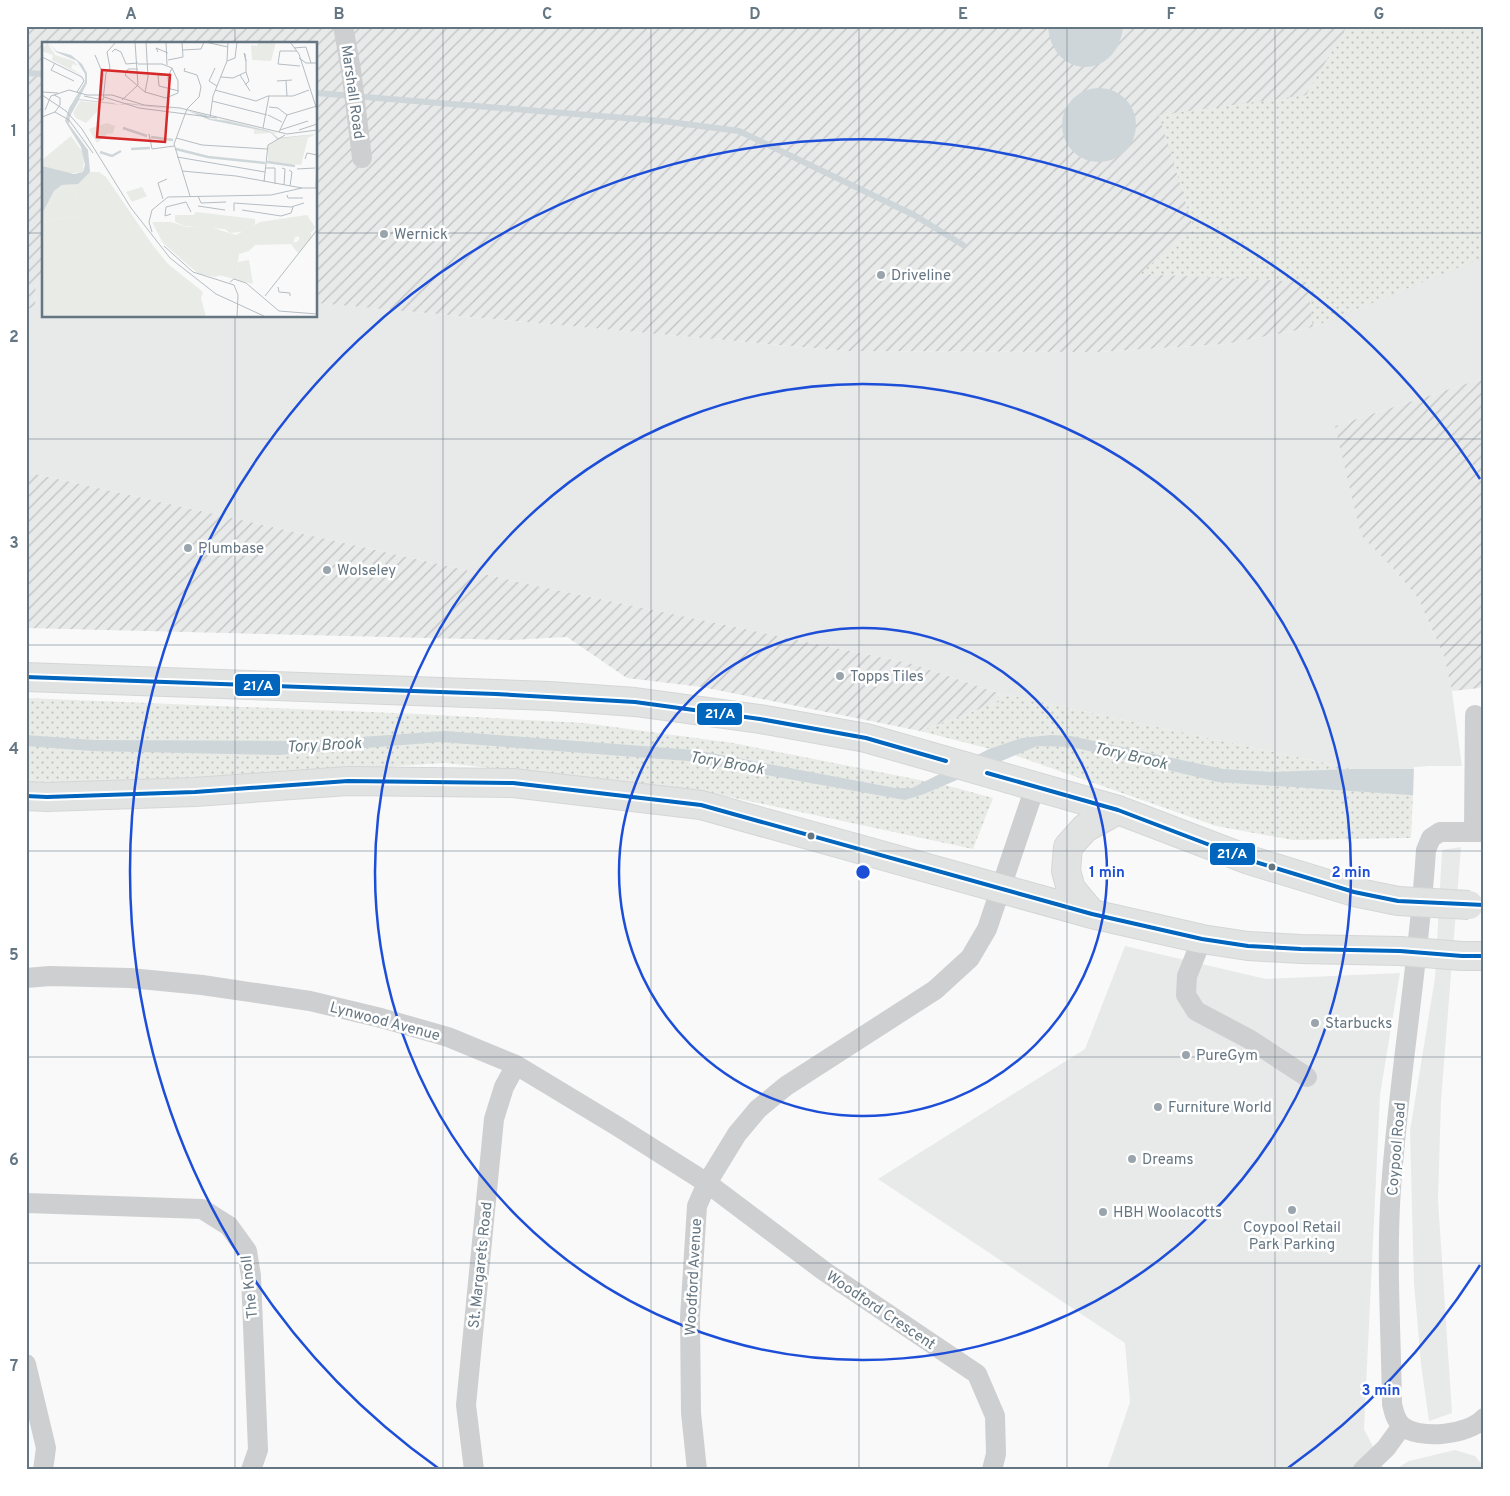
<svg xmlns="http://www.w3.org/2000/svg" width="1510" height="1496" viewBox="0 0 1510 1496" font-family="Overpass,sans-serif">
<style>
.built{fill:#e8e9e9}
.industrial{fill:url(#industrial-furrows)}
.grass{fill:url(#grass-dots)}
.water{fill:#ced6d9}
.pier{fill:#f9f9f9}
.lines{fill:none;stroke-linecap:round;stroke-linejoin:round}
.stream{stroke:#ced6d9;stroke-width:6}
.secondary-casing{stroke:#d5d6d7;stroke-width:30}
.street{stroke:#cecfd0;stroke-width:20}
.secondary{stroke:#e1e2e2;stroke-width:28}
.secondary-bridge-casing{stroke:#d5d6d7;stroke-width:30;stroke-linecap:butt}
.secondary-bridge{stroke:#e1e2e2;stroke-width:28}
.bus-1-casing{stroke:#fff;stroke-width:8}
.bus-1{stroke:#0065bd;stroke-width:4}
.grid{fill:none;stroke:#657683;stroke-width:1;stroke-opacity:0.55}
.ring{fill:none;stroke:#1d4ed8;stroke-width:2.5}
.poi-dot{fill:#99a4ac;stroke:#fff;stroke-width:2}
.bus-dot{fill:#657683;stroke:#fff;stroke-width:2}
.labels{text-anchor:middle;stroke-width:5;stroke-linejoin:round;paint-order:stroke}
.street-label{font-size:15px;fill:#657683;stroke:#fff}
.poi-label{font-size:15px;fill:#657683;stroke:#fff;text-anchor:start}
.water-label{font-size:16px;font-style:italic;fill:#60757c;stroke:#fff}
.inset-river{fill:none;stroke:#ced6d9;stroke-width:2.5}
.inset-road{fill:none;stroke:#b5bdc3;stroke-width:1}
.view{fill:#d62828;fill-opacity:0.15;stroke:#d62828;stroke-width:2.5}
.inset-edge{fill:none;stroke:#657683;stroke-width:2.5}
.centre{fill:#1d4ed8;stroke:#fff;stroke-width:2.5}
.ring-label{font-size:15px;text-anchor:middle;font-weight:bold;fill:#1d4ed8;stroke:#fff;stroke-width:5;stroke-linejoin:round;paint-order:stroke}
.line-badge{stroke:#fff;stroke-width:2}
.badge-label{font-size:14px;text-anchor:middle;font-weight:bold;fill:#fff}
.neatline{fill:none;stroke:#657683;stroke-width:2}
.grid-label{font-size:16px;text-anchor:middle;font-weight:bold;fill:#657683}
</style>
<defs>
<pattern id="industrial-furrows" width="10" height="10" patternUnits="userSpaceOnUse" patternTransform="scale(1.25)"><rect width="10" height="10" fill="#e8e9e9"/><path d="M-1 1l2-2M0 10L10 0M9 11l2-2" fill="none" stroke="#c0c1c2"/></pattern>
<pattern id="grass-dots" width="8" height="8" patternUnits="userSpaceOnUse" patternTransform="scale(1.25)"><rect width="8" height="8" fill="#e8ebe6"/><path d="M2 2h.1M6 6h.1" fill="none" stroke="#c0c3c0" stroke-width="1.8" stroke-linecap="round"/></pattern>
</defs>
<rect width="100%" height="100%" fill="#f9f9f9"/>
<path class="built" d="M 1484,257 L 1484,378 L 1335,426 L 1392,567 L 1418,598 L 1444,656 L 1452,691 L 1462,767 L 1414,769 L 1353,769 L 998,693 L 913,664 L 532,585 L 26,472 L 26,307 L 35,309 L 36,278 L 44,278 L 44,316 L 316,316 L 316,303 L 846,351 L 1097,352 L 1226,344 L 1313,327 Z
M 1461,847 L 1441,1101 L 1438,1200 L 1452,1413 L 1429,1421 L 1421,1364 L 1414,1283 L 1410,1131 L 1435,978 L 1442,850 Z
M 1125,946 L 1266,979 L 1400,973 L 1380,1095 L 1364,1429 L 1385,1470 L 1107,1470 L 1130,1402 L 1125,1343 L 878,1179 L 1085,1049 Z
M 1455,1450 L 1475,1456 L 1484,1467 L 1484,1470 L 1394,1470 L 1409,1461 Z"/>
<path class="industrial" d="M 26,26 L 1484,26 L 1484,257 L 1313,327 L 1226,344 L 1097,352 L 846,351 L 316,303 L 316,44 L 44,44 L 44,278 L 36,278 L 35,310 L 26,307 Z
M 1484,378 L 1484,678 L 1480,688 L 1452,691 L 1444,656 L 1418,598 L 1392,567 L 1361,535 L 1335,426 Z
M 26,472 L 532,585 L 913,664 L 998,693 L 999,702 L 920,731 L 702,687 L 627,678 L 567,637 L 511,640 L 26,628 Z"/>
<path class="grass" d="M 1347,26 L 1484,26 L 1484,257 L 1313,327 L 1307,282 L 1140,274 L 1193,227 L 1159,115 L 1306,95 Z
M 998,693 L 1353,769 L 1414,769 L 1411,838 L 1293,840 L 1216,826 L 1014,755 L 920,731 L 999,702 Z
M 26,698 L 418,714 L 584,723 L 733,743 L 945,785 L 993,798 L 973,849 L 716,794 L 446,763 L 98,784 L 26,782 Z"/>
<path class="water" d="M 1048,26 L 1123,26 L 1123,27 C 1117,81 1052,80 1048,26 Z
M1062 125a37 37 0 1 1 74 0a37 37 0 1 1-74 0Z
M 445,731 L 695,750 L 895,788 L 912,788 L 989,749 L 1022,738 L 1051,735 L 1071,736 L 1223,769 L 1272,772 L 1353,769 L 1414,769 L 1462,767 L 1484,800 L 1218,782 L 1072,747 L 1037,746 L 924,794 L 905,800 L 688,761 L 440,742 L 279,755 L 92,751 L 26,746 L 26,735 L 94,740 L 306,741 Z"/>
<path class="pier" d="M 1430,766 L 1484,766 L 1484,802 L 1413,798 L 1414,767 Z"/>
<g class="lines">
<path class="stream" d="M 26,73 L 44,74
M 316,93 L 662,121 L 739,131 L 914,215 L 963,245"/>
<g class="secondary-casing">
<path id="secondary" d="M 26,677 L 550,696 L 635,702 L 760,719 L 866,738 L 1118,810 L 1249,860 L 1354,892 L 1398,901
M 26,796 L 47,797 L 195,792 L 348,781 L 513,783 L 701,805 L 1092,914 L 1202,939 L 1248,946 L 1301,949 L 1400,951
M 1092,914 L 1071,889 L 1066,871 L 1068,847 L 1085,828 L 1118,810
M 1462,956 L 1484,956"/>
</g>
<path class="street" d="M 343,26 L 351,70 L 362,158
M 1474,832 L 1475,715
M 1484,832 L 1440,832 L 1431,838 L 1426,850 C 1419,963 1399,1075 1391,1188 C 1386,1260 1391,1332 1392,1404 C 1394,1412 1395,1419 1401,1425 C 1418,1441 1469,1435 1484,1418
M 1202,939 L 1187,976 L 1186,995 L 1196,1011 L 1249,1039 L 1307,1077
M 26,978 L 50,976 L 130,978 L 202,985 L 310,1001 L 381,1018 L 448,1037 L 516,1065 L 617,1126 L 707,1183 L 824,1271 L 977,1374 L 995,1416 L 996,1454 L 992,1470
M 26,1203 L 202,1209 L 229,1226 L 247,1251 L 251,1276 L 258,1450 L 251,1470
M 26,1364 L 46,1448 L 43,1470
M 474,1470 L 466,1405 L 494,1119 L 504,1087 L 516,1065
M 697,1470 L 691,1413 L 690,1317 L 697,1206 L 707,1183 L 737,1134 L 758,1109 L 786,1086 L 935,990 L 970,958 L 987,929 L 1035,787
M 1363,1470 L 1386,1448 L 1402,1426"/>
<use href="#secondary" class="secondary"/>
<g class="secondary-bridge-casing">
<path id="secondary-bridge" d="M 1398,901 L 1469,905
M 1400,951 L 1462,956"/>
</g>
<use href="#secondary-bridge" class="secondary-bridge"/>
<g class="bus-1-casing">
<path id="bus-1" d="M 26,677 L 496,694 L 635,702 L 760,719 L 866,738 L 946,761
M 987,773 L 1118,810 L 1249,860 L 1354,892 L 1398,901 L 1484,905
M 26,796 L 47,797 L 195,792 L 348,781 L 513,783 L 701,805 L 1092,914 L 1202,939 L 1248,946 L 1301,949 L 1400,951 L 1462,956 L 1484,956"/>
</g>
<use href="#bus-1" class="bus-1"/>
</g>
<path class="grid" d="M 235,26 L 235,44M 443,26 L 443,1470M 651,26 L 651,1470M 859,26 L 859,1470M 1067,26 L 1067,1470M 1275,26 L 1275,1470M 26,233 L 44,233M 316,233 L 1484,233M 235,316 L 235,1470M 26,439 L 1484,439M 26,645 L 1484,645M 26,851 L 1484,851M 26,1057 L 1484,1057M 26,1263 L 1484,1263"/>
<g class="ring">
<circle cx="863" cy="872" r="244"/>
<circle cx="863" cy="872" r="488"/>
<path d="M1480 1265A732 732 0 0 1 1288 1468M438 1468A732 732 0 1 1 1480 479"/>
</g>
<g class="poi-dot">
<circle cx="384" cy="234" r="5"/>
<circle cx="881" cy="275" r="5"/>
<circle cx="188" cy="548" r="5"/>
<circle cx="327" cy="570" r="5"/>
<circle cx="840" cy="676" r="5"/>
<circle cx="1315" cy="1023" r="5"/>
<circle cx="1186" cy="1055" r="5"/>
<circle cx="1158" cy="1107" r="5"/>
<circle cx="1132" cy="1159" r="5"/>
<circle cx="1292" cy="1210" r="5"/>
<circle cx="1103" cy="1212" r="5"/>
</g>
<g class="bus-dot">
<circle cx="811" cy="836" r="4.5"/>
<circle cx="1272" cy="867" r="4.5"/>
</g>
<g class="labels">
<g class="street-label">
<text transform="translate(353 92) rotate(82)" y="5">Marshall Road</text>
<text transform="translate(385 1021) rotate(15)" y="5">Lynwood Avenue</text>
<text transform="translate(1396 1149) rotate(-85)" y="5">Coypool Road</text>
<text transform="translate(480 1265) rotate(-84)" y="5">St. Margarets Road</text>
<text transform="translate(693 1277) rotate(-87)" y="5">Woodford Avenue</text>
<text transform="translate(249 1287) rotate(-96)" y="5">The Knoll</text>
<text transform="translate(881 1310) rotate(34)" y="5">Woodford Crescent</text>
</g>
<g class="poi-label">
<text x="394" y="239">Wernick</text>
<text x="891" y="280">Driveline</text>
<text x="198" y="553">Plumbase</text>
<text x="337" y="575">Wolseley</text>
<text x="850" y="681">Topps Tiles</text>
<text x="1325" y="1028">Starbucks</text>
<text x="1196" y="1060">PureGym</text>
<text x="1168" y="1112">Furniture World</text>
<text x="1142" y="1164">Dreams</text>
<text x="1113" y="1217">HBH Woolacotts</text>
<text x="1292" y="1232" text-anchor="middle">Coypool Retail<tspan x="1292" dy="17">Park Parking</tspan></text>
</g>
<g class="water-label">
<text transform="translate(324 744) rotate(-3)" y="6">Tory Brook</text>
<text transform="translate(1131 755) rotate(13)" y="6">Tory Brook</text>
<text transform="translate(727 762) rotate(10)" y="6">Tory Brook</text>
</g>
</g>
<g transform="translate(42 42)">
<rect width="275" height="275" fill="#f9f9f9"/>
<path d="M 161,76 L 186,78 L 235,91 L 232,92 L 236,96 L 275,92 L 236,97 L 229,91 L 212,92 L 212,87 ZM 65,81 L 73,84 L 71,91 L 65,92 L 55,101 L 47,87 ZM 29,94 L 42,112 L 41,130 L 23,132 L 0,124 L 0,118 ZM 100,145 L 105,154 L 90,160 L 84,150 ZM 154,170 L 213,177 L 213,182 L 205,189 L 188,191 L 183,187 L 143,184 L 133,180 L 133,173 L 151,173 ZM 268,187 L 270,195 L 256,211 L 248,201 L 255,200 L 258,196 L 255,194 ZM 207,218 L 211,242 L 177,233 L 190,227 L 195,228 L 196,220 Z" fill="#e8ebe6"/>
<path d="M 5,0 L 13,13 L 32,19 L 36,24 L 31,22 L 29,26 L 41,34 L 10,18 L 11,13 L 0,9 ZM 265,173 L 273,185 L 271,189 L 253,195 L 251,202 L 213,203 L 207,209 L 197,212 L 195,228 L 173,235 L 157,232 L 146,223 L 121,201 L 110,180 L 129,180 L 145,185 L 164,184 L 194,193 L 218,180 Z" fill="#e8ebe6"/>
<path d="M 24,144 L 30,145 L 42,172 L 36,176 L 23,175 L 1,180 L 13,151 Z" fill="#e8ebe6"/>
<path d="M 216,0 L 234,0 L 229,19 L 210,18 L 209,3 L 215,4 ZM 38,59 L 58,61 L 55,70 L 44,81 L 34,76 L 31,71 ZM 274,92 L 266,96 L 259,123 L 226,120 L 226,104 L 236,97 ZM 48,130 L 57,130 L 64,135 L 112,205 L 126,222 L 161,250 L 159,256 L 164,275 L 0,275 L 0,172 L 12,149 L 20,143 L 32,142 ZM 24,144 L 30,145 L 42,172 L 36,176 L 23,175 L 1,180 L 13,151 Z" fill="#e8ebe6" fill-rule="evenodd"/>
<path d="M 7,0 L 14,9 L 29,13 L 40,22 L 45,31 L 45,41 L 37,57 L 71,61 L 77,63 L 85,61 L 146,69 L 164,73 L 168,77 L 185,79 L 227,89 L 236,96 L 275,92 L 235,97 L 228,90 L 168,78 L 146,69 L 85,62 L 78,63 L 37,58 L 28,74 L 27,82 L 46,108 L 48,130 L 36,142 L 20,143 L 12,149 L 0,172 L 0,124 L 32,132 L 41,130 L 43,123 L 39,105 L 23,79 L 27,66 L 43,40 L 43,32 L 35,19 L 14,10 Z" fill="#ced6d9"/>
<path class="inset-river" d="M 81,86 L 105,94M 109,95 L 131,98M 89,107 L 108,106M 134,107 L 166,115 L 223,121M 58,110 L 70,114 L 79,109M 225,120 L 253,124"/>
<path class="inset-road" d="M 124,0 L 125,23M 163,0 L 186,5M 248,0 L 257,12 L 275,68M 252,6 L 264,5 L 269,21M 141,8 L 159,7 L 162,0M 255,9 L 238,9 L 236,22 L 258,24M 70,10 L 73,7 L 79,10 L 84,22 L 96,21M 116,10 L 114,6 L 126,11M 53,13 L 61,32 L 59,54M 0,15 L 40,35 L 42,39 L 35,50M 257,16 L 264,21 L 275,21M 126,18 L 141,15 L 140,0M 185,19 L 193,16 L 195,0M 13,21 L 9,28 L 32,39M 96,22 L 120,22 L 130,26 L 136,39 L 136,51 L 124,56 L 103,50 L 83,33 L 86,27 L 96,27M 143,26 L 142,29 L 155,33 L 159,45 L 157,55 L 145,67 L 132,102 L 148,154M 173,26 L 167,39 L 175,44M 64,31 L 68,26 L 65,10 L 74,0M 126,33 L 116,33 L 117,44 L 137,49M 198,33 L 208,49M 179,35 L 191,36 L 204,30M 235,39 L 250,38M 244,39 L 245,54M 203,43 L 207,39 L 204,30 L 204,19 L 203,12 L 202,11 L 204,19M 127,46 L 126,35 L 130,26M 173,48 L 214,59 L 226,54 L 251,54 L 267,48M 0,50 L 16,51M 103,50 L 106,35 L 104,0M 0,53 L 24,69 L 40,87 L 89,166 L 128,216 L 174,252 L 224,275M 42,54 L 61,58 L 64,31M 62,55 L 97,66 L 175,76M 80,58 L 96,43 L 93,0M 170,59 L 225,73M 227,65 L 236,66 L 245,73M 3,68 L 9,54 L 27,48 L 45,53 L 70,53 L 102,63 L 138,66 L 245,92 L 275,88M 13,70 L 27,78 L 51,111M 226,73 L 240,80M 0,75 L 13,70 L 18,63 L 18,56 L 12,53M 168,75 L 171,54 L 185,19 L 186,0M 221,86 L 227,54M 238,88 L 266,79M 257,88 L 275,82M 237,90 L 245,73 L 275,64M 107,92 L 110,107 L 132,104M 134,96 L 160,103 L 225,107M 135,115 L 223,130M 263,117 L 265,111 L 275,113M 224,126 L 233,126 L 233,142M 240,126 L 243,127 L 242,143M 255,127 L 273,126M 247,128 L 250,130 L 248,144M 140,129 L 194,134 L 260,146 L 275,146M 222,140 L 226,103 L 243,93M 274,146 L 275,116M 245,153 L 246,156 L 261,156M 156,154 L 159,161 L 184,160M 121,157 L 116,141 L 125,137M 156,164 L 183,168M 200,168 L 239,174 L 249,171 L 251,165M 192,169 L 192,161 L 249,165 L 262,161M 129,172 L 123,174 L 124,165 L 144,160 L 149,170M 110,190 L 107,180 L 110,168 L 126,155 L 229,153 L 260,146M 122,204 L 151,230 L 192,243 L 196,253 L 195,275M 188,240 L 192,237 L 204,241 L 237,269 L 275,272M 236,245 L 237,250 L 248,251 L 248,254M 223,254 L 275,188"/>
<path class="view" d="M 60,28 L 128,33 L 123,100 L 55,95 Z"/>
<rect width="275" height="275" class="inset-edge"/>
</g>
<circle cx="863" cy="872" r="8" class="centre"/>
<g class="ring-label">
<text x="1107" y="877">1 min</text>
<text x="1351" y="877">2 min</text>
<text x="1381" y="1395">3 min</text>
</g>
<g class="line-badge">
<rect x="234" y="673" width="47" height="24" rx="5" fill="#0065bd"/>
<rect x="696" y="702" width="47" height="24" rx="5" fill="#0065bd"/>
<rect x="1209" y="842" width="47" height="24" rx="5" fill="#0065bd"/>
</g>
<g class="badge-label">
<text x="258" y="690">21/A</text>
<text x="720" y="718">21/A</text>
<text x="1232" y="858">21/A</text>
</g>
<rect width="1510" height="1496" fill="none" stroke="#ffffff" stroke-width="55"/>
<rect x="28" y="28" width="1454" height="1440" class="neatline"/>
<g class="grid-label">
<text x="131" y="19">A</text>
<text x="339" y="19">B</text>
<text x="547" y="19">C</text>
<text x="755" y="19">D</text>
<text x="963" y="19">E</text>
<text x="1171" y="19">F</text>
<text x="1379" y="19">G</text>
<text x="14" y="136">1</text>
<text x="14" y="342">2</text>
<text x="14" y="548">3</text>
<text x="14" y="754">4</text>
<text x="14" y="960">5</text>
<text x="14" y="1165">6</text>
<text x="14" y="1371">7</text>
</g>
</svg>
